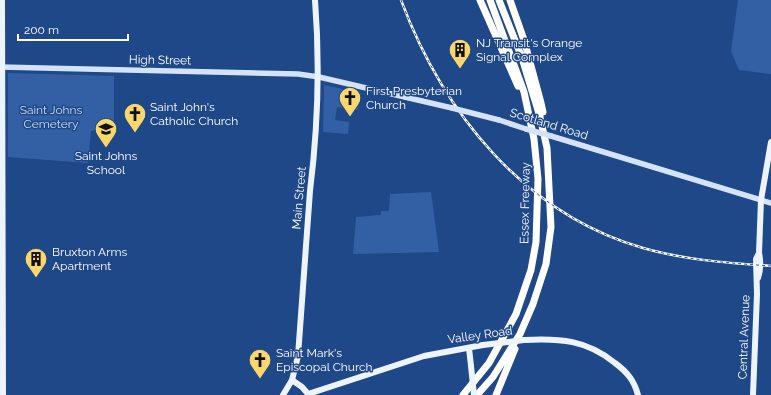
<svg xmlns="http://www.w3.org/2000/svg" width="771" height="395" viewBox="0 0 771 395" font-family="Raleway,sans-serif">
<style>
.green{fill:#3360a5}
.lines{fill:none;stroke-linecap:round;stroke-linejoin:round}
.secondary{stroke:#d5e3f8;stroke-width:5.5}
.primary{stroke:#eef4fe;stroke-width:6}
.motorway{stroke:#fff;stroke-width:7}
.rail-casing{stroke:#fff;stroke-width:2.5}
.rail{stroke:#1f4888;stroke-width:1;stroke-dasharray:3;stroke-linecap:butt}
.secondary-bridge{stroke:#d5e3f8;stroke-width:5.5}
.primary-bridge{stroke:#eef4fe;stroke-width:6}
.labels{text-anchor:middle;stroke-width:3;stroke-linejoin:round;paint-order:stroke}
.poi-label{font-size:12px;fill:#fff;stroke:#1f4888;text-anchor:start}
.street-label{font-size:12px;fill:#fff;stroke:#1f4888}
.park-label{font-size:12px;fill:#cedff8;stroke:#1f4888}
</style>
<rect width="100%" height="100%" fill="#1f4888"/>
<path class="green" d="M 738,0 L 771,0 L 771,74 L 739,70 L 731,51 Z
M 8,73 L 114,76 L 114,129 L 91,131 L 88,163 L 8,157 Z
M 324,85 L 361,93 L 358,110 L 337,107 L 335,120 L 349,122 L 348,134 L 323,132 Z
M 431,192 L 439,252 L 353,254 L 356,217 C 365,217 372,215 381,215 L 381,211 L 389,211 L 390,194 Z"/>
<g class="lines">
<path class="secondary" d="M 0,67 L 298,74 L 319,77 L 452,108
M 499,120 L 526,129
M 551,136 L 771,203"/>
<path class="primary" d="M 2,0 L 3,395
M 758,278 C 761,269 761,262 759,253 L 761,200 L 771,142
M 524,340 C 560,338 587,340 615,363 C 627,372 634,380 638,395
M 469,348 L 471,366
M 292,380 L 302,387 L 309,395
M 308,394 L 424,356 L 483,345
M 283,395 L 292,380 L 298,356 L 310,191 C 318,127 320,64 315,0
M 753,395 L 757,294 L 756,259 L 759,253"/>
<path class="motorway" d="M 480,0 L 518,86
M 510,0 L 524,40 L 541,103 L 543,112
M 463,395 L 489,363 L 516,314 L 531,270 L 536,242 L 538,179 L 534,139 L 524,92 L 490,0
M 477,395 L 493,377 L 520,334 L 533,304 L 546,264 L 551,227 L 547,148 L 540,117 L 522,58 L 499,0
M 496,395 L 515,349"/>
<g class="rail-casing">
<path id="rail" d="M 401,0 C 443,112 524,214 643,248 C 685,260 728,263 771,266"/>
</g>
<use href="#rail" class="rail"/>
<path class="secondary-bridge" d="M 452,108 L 499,120
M 526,129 L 551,136"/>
<path class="primary-bridge" d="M 483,345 L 524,340
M 471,366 L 474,395"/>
</g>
<defs>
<g id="building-pin" transform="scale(1.15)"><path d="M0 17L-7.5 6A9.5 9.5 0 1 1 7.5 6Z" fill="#f9d76a" stroke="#1f4888"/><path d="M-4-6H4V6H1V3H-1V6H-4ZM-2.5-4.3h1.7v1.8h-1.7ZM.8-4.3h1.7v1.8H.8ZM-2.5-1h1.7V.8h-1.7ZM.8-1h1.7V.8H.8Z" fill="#111"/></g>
<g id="church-pin" transform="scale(1.15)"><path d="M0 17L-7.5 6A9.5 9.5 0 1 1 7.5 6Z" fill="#f9d76a" stroke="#1f4888"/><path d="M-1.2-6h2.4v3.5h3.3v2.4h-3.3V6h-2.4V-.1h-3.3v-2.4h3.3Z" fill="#111"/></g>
<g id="school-pin" transform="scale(1.15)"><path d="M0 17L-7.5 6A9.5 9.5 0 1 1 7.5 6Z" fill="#f9d76a" stroke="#1f4888"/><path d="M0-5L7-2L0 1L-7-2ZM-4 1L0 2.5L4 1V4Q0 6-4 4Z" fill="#111"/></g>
</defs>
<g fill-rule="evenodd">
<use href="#building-pin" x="460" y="50"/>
<use href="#church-pin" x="350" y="98"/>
<use href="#church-pin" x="135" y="114"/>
<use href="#school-pin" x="106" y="129"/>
<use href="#building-pin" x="36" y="259"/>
<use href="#church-pin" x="260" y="360"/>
</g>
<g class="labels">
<g class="poi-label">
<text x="476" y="47">NJ Transit's Orange<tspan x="476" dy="14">Signal Complex</tspan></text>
<text x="366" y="95">First Presbyterian<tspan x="366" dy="14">Church</tspan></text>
<text x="150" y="111">Saint John's<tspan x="150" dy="14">Catholic Church</tspan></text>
<text x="106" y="160" text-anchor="middle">Saint Johns<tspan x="106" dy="14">School</tspan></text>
<text x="52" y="256">Bruxton Arms<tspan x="52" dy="14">Apartment</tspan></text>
<text x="276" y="357">Saint Mark's<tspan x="276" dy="14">Episcopal Church</tspan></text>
</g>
<g class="street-label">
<text transform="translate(160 60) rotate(1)" y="4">High Street</text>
<text transform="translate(549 124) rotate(17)" y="4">Scotland Road</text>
<text transform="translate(299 198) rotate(-85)" y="4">Main Street</text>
<text transform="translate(525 203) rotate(-89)" y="4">Essex Freeway</text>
<text transform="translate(480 335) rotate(-8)" y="4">Valley Road</text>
<text transform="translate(744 337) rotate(-88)" y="4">Central Avenue</text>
</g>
<g class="park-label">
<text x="51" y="114">Saint Johns<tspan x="51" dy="14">Cemetery</tspan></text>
</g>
</g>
<path d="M18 34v6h110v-6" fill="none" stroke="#ffffff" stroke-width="2"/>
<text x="24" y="34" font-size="12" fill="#ffffff" stroke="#1f4888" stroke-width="3" paint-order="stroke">200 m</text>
</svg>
